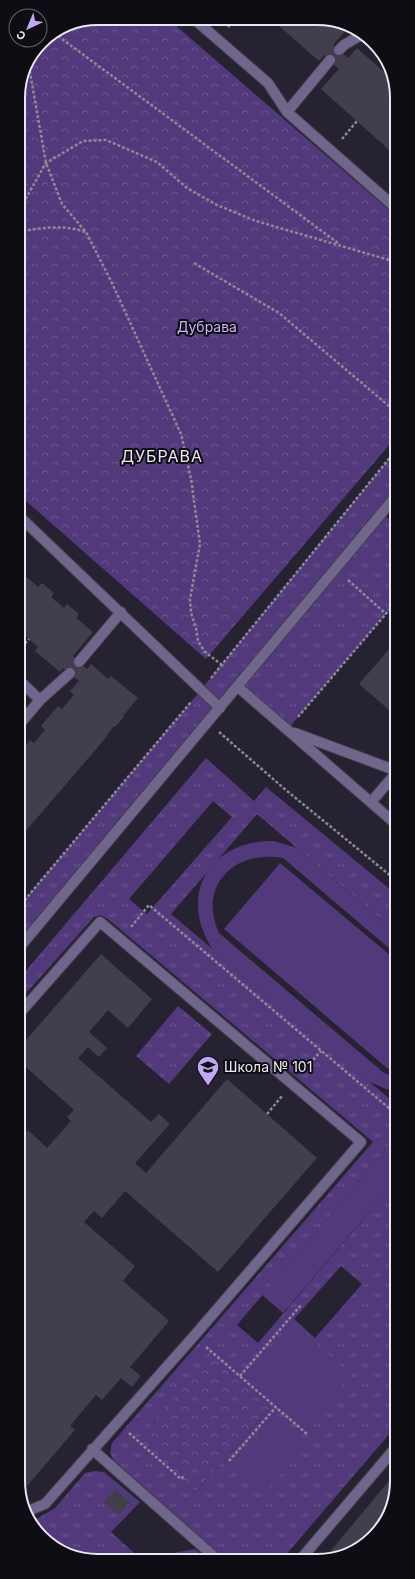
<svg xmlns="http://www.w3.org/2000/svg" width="415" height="1579" viewBox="0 0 415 1579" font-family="Inter,sans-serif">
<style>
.grass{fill:url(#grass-tufts);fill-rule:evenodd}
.park{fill:url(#park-crowns)}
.pitch{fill:#51397b}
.building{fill:#423e4e}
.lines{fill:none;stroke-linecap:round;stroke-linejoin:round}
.lane-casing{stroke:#423e4c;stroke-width:12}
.street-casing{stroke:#423e4c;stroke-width:12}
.path{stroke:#8d8996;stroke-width:2.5;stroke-dasharray:3 2;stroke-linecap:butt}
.lane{stroke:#70658a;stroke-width:10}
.street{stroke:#70658a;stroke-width:10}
.labels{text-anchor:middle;stroke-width:4;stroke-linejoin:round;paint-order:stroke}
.park-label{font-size:14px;fill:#c7b3f5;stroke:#0f0d14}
.poi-label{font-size:14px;fill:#ebe8f2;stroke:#0f0d14;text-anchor:start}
.quarter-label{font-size:16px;letter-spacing:1px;fill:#ebe8f2;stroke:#0f0d14}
.rim{fill:none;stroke:#ebe8f2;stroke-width:2}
</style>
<defs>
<pattern id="grass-tufts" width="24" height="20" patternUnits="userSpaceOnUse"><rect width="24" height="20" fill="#51397b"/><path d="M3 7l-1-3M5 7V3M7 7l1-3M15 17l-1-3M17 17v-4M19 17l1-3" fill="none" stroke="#6a568e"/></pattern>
<pattern id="park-crowns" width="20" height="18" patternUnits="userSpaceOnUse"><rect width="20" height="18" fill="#51397b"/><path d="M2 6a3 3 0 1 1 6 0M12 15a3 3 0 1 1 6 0" fill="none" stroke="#6a568e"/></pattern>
</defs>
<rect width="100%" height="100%" fill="#272231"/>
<path class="grass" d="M 396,450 L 396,496 L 382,513 L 396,525 L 396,602 L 287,730 L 238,688 L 19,948 L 18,908 L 200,691 Z
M 206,758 L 254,801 L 266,787 L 397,895 L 397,933 L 257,814 L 171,914 L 397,1105 L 397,1136 L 237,1325 L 258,1343 L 397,1180 L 397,1425 L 285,1556 L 276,1560 L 226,1560 L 114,1461 L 110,1453 L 112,1443 L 373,1142 L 108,919 L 101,915 L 94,917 L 19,1001 L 19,979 ZM 213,801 L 232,817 L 147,914 L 129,899 ZM 341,1266 L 362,1284 L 315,1338 L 294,1319 ZM 213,1353 L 273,1404 L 196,1492 Z
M 178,1006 L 212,1034 L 169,1084 L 136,1056 Z
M 95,1471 L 104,1472 L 140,1502 L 111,1532 L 141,1559 L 195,1549 L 207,1560 L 82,1559 L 41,1537 L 33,1521 L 55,1508 L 85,1473 Z"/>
<path class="park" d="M 98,18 L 167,18 L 396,216 L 396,437 L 206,659 L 18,494 L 18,93 L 26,63 L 42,41 L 68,24 Z
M 213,1352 L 273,1404 L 196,1492 L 137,1440 Z"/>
<path class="pitch" d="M 274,841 L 297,848 L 397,933 L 397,955 L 283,858 C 235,849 197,886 219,933 L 384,1073 L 397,1077 L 397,1090 L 386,1089 L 368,1081 L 213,950 C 177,895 209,840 274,841 Z
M 280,863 L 397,961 L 397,1059 L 388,1069 L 224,929 Z
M 397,1136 L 397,1180 L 283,1313 L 262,1295 Z
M 292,1322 L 352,1375 L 308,1425 L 248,1373 Z
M 275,1414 L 308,1443 L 265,1492 L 232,1463 Z"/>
<path class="building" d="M 283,19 L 333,20 L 348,28 L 333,45 L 348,58 L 357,48 L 393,80 L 396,87 L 396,156 L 321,89 L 339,69 L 324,55 L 319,61 L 278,25 Z
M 18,560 L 26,566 L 21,572 L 38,587 L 42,583 L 54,593 L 51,597 L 64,608 L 67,604 L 79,614 L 76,618 L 93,632 L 73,656 L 87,669 L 91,664 L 108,679 L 111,676 L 138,698 L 123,716 L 124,717 L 115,727 L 114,726 L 103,741 L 18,840 L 18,753 L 30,740 L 34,743 L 45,730 L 41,726 L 58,706 L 62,709 L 74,695 L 70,691 L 79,681 L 63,668 L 60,672 L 35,651 L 38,647 L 20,631 L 18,633 Z
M 397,640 L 397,713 L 395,715 L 359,684 Z
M 101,954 L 152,999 L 128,1028 L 108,1010 L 89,1032 L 107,1048 L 99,1057 L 88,1047 L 78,1058 L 151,1122 L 159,1114 L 170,1124 L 135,1163 L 146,1173 L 227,1079 L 317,1158 L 218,1272 L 125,1191 L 102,1218 L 94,1211 L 84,1222 L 135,1266 L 123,1281 L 169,1321 L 130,1367 L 141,1376 L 132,1387 L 121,1378 L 102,1400 L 96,1395 L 70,1426 L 75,1430 L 20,1494 L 19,1140 L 28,1130 L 47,1148 L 71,1121 L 67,1117 L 74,1110 L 19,1061 L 19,1048 Z
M 397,1471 L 397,1486 L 377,1534 L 357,1550 L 323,1560 Z
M 115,1489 L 130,1502 L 119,1515 L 104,1502 Z"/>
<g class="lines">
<g class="lane-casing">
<path id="lane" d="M 194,19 L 268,83 L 287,112 L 396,208
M 339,50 L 344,45 L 361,35
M 287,112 L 330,60
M 18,515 L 220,708
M 79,662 L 121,612
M 18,679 L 40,700 L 18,726
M 238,687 L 397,825
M 40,700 L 70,673
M 295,733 L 397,771
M 371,802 L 397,772
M 19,1014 L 100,922 L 361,1142 L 194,1336 L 45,1504 L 28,1511
M 92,1449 L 218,1560
M 300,1560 L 397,1446"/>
</g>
<g class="street-casing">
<path id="street" d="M 19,948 L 396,496"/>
</g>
<path class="path" d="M 228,27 L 235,19
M 54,33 L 338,243
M 28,61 L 46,163 L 62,204 L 86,232 L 112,283 L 181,434 L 191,479 L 200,544 L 190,599 L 191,613 L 196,628 L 198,641 L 205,652 L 222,665
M 342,139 L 357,121
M 18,212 L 46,163 L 83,141 L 106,140 L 157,162 L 187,188 L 217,205 L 256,221 L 396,262
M 18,232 C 41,228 62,224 85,232
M 194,263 L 279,313 L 396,412
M 348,580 L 386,614
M 18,651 L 29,639
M 211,678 L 396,450
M 298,717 L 396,602
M 219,732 L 287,791 L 397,881
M 18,908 L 191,702
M 131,927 L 149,905 L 397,1115
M 303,1071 L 321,1051
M 267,1114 L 282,1096
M 206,1347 L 307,1434
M 240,1376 L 301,1305
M 129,1433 L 181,1479 L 185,1475
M 229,1461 L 276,1407"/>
<use href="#lane" class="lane"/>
<use href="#street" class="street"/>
</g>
<defs>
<g id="school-pin" transform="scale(1.15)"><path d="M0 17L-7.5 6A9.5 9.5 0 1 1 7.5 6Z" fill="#c0a8f4" stroke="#0f0d14"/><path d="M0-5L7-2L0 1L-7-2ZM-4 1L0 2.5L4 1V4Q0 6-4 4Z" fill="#111"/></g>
</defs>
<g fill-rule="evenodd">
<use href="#school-pin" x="208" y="1067"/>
</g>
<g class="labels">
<g class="park-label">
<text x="207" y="332">Дубрава</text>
</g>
<g class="poi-label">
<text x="224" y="1072">Школа № 101</text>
</g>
<g class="quarter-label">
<text x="162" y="462">ДУБРАВА</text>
</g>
</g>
<path d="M0 0H415V1579H0ZM98 25H317A73 73 0 0 1 390 98V1481A73 73 0 0 1 317 1554H98A73 73 0 0 1 25 1481V98A73 73 0 0 1 98 25Z" fill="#0f0d14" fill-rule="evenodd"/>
<path class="rim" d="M98 25H317A73 73 0 0 1 390 98V1481A73 73 0 0 1 317 1554H98A73 73 0 0 1 25 1481V98A73 73 0 0 1 98 25Z"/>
<g transform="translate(28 28) rotate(224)"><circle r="19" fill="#0f0d14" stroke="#67656d"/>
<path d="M0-3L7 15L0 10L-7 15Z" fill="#c0a8f4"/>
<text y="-6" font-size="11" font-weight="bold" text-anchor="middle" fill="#ebe8f2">С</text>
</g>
</svg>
